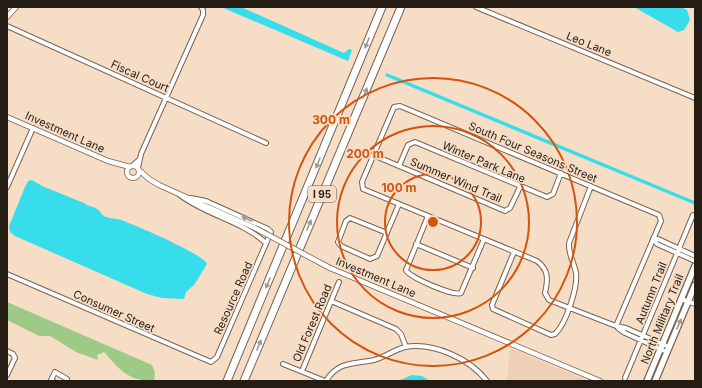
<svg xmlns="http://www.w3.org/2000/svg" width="702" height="388" viewBox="0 0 702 388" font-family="Inter,sans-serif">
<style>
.built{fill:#eed0b4}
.green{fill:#9dca87}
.water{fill:#37ddea}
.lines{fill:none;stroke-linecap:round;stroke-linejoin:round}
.canal{stroke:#37ddea;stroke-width:3.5}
.minor-casing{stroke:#78634f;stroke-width:6}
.tertiary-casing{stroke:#78634f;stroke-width:6}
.secondary-casing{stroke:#78634f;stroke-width:8}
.motorway-casing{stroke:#78634f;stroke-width:9}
.minor{stroke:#fff;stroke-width:4}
.tertiary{stroke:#fff;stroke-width:4.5}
.secondary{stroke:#fff;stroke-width:5.5}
.motorway{stroke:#fff;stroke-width:7}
.tertiary-bridge-casing{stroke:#78634f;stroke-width:6;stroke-linecap:butt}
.tertiary-bridge{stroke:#fff;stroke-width:4.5}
.oneway{fill:#9d9995}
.ring{fill:none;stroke:#d4530d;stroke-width:2}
.labels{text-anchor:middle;stroke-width:3.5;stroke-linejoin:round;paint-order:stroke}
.shield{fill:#f5ddc6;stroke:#635649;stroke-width:1}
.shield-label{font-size:10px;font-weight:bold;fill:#251c14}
.street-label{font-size:11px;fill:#251c14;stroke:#f5ddc6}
.centre{fill:#d4530d;stroke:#f5ddc6;stroke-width:2}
.ring-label{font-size:12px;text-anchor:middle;font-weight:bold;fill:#d4530d;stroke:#f5ddc6;stroke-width:3.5;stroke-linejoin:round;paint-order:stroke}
</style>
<rect width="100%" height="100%" fill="#f5ddc6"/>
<path class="built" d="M 510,348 L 588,381 L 507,381 Z"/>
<path class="green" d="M 7,302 L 152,365 L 155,373 L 154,381 C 128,381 120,370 104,352 L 97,355 L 98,360 L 76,352 L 50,336 L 39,336 L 7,320 Z"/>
<path class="water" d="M 221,7 L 241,7 L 344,53 L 349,49 L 352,50 L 348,61 Z
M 634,7 L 681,7 L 687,10 L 690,20 L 684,30 L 678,32 Z
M 32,180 L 42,186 L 84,203 C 89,207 93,206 97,209 C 101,211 102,216 106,217 C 111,219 116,218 121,220 C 133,224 205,255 207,264 L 194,285 L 186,292 L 184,299 L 162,298 L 147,294 L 15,236 L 10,232 L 9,226 L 25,187 L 28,181 Z
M 412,375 L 422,376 L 430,381 L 398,381 Z"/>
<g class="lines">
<path class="canal" d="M 387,75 L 695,203"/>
<g class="minor-casing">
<path id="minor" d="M 476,7 L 695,98
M 7,26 L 266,143
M 373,155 L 505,211 L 510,208 L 520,187
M 132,166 L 139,160
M 399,166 L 408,145 L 415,142 L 547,197 L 553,194 L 561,173
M 138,168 L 141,154 L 203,15 L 203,10 L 201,7
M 7,187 L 33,128
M 180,195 C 206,215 242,221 266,243
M 428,216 L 406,270 C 408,277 455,297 461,293 L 484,239
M 387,233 L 350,218 L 346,221 L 338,242 L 341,246 L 370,259 L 377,256 L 399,204
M 653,239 L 657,244 L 695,261
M 653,239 L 658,239 L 695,256
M 416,244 L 473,268
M 514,252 L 492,305 L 493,309 L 551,335 L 555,334 C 566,324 578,287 576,273 C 574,262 568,254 569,243 L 591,186
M 7,274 L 211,362 L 217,357 L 271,232 L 268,229 L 206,201 L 191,198
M 681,299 L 695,304
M 331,301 L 396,329 L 401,334 L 406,347
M 616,326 L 661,221 L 659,215 L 400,106 L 394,107 L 362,182 L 363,189 L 537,261 C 549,270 548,280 545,293 L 549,300 L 616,326 L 626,328 L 669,347
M 618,328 L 625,333 L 667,352
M 7,351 L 13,354 L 15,358 L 7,375
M 283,364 L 325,381
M 302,371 L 339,282
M 625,378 L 693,215
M 53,381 L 51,380 L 55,372 L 67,379 L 66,381
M 326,381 C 338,361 354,364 374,360 C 385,357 394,350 405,347 C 434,342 470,359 487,381"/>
</g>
<g class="tertiary-casing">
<path id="tertiary" d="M 7,17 L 16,7
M 7,117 L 108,161 L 130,167
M127 172a6 6 0 1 1 12 0a6 6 0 1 1-12 0Z
M 139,170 L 149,179 L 159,185 L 255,228
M 330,268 L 600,381"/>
</g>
<g class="secondary-casing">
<path id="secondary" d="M 647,381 L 695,266
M 655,381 L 695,285"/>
</g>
<g class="motorway-casing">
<path id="motorway" d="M 227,381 L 382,7
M 244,381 L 401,7"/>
</g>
<use href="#minor" class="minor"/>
<use href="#tertiary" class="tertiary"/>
<use href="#secondary" class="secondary"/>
<use href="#motorway" class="motorway"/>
<g class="tertiary-bridge-casing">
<path id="tertiary-bridge" d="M 255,228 L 330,268"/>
</g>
<use href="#tertiary-bridge" class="tertiary-bridge"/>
</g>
<defs><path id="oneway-solid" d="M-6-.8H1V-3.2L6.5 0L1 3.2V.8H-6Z"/></defs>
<g class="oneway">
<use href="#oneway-solid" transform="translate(367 43) rotate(112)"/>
<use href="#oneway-solid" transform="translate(365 93) rotate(-67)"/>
<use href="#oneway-solid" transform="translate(318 163) rotate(112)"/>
<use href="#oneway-solid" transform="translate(247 219) rotate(-155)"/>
<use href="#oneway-solid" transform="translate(309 225) rotate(-67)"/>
<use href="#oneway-solid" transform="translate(268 283) rotate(113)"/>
<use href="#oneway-solid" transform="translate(679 324) rotate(-67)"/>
<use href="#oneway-solid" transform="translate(259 345) rotate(-67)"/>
</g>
<g class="ring">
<circle cx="433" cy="222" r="48"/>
<circle cx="433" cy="222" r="96"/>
<circle cx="433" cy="222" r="144"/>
</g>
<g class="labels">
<rect class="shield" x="308" y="186" width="28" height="16" rx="3"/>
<g class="shield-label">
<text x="322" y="198">I 95</text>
</g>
<g class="street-label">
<text transform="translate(589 44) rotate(22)" y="4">Leo Lane</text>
<text transform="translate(140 76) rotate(24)" y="4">Fiscal Court</text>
<text transform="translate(65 132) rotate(24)" y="4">Investment Lane</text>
<text transform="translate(533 152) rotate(23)" y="4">South Four Seasons Street</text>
<text transform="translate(484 162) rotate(23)" y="4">Winter Park Lane</text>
<text transform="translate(456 180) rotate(23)" y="4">Summer Wind Trail</text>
<text transform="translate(376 277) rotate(23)" y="4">Investment Lane</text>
<text transform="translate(651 293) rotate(-68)" y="4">Autumn Trail</text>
<text transform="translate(233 298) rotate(-66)" y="4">Resource Road</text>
<text transform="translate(114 311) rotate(24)" y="4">Consumer Street</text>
<text transform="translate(662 319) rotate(-68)" y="4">North Military Trail</text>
<text transform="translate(312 323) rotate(-67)" y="4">Old Forest Road</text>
</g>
</g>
<circle cx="433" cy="222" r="6" class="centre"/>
<g class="ring-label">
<text x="331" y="124">300 m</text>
<text x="365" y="158">200 m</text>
<text x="399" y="192">100 m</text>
</g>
<rect width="702" height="388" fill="none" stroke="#251c14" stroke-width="16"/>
</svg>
